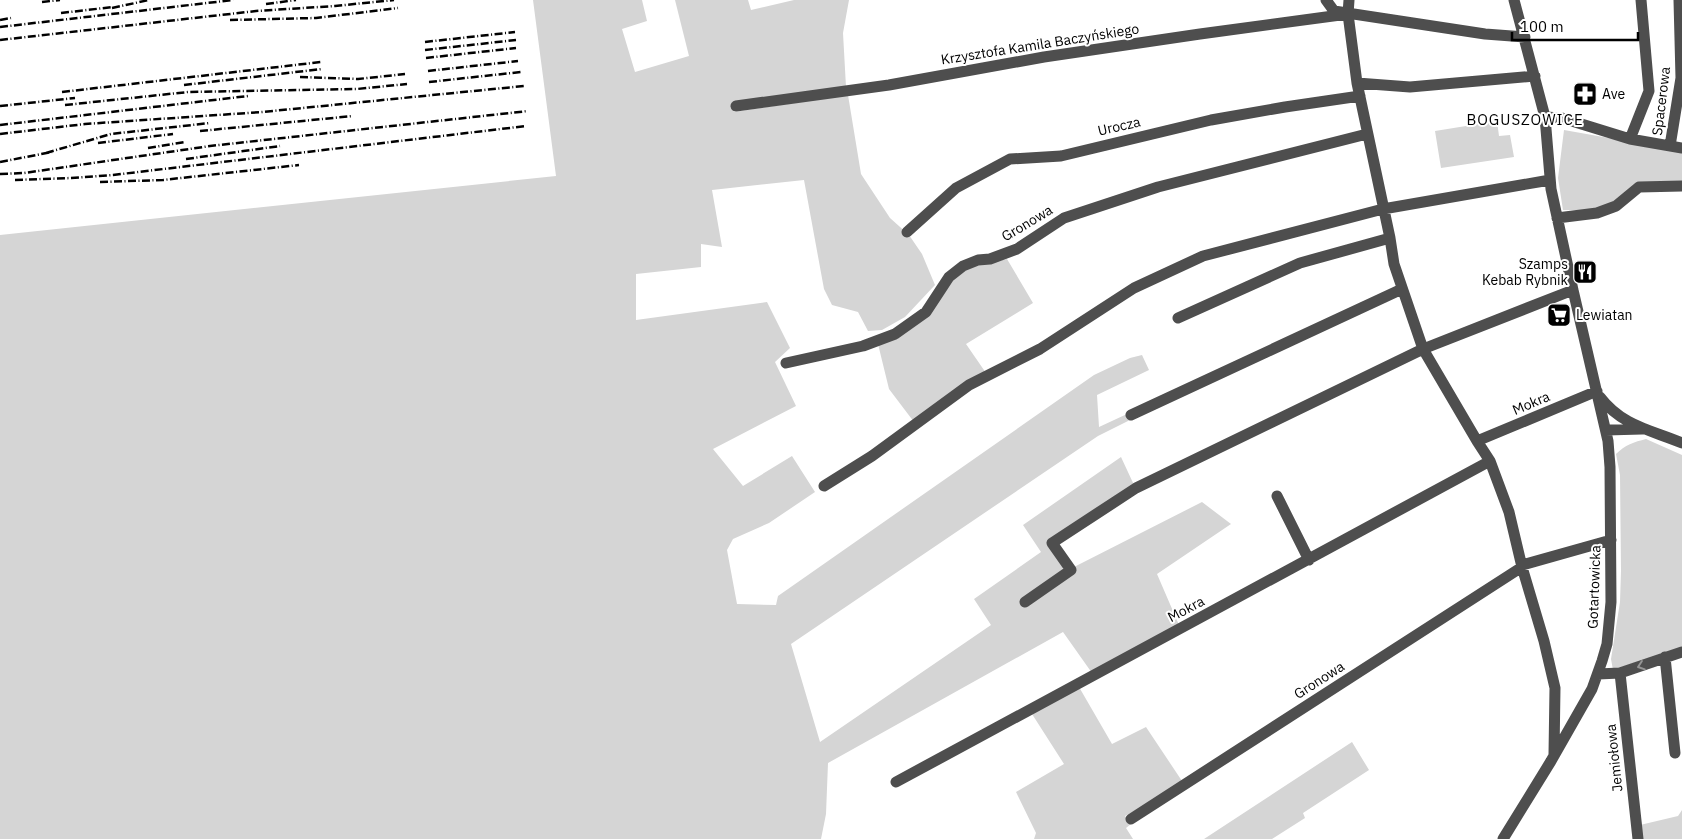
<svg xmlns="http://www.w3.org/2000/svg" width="1682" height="839" viewBox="0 0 1682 839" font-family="'IBM Plex Sans',sans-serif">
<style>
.green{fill:#d5d5d5}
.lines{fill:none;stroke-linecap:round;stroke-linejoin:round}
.minor{stroke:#4e4e4e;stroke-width:11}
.rail{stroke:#000;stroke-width:2.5;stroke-dasharray:8 2.5 1 2.5;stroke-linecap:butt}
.oneway{stroke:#959595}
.labels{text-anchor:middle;stroke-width:4;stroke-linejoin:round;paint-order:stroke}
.street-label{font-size:14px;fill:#000;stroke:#fff}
.poi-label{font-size:14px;fill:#000;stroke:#fff;text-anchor:start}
.neighbourhood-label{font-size:15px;letter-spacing:1px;fill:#000;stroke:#fff}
</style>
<rect width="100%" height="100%" fill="#fff"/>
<path class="green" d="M 533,0 L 642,0 L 647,21 L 622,29 L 635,72 L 689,56 L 675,0 L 748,0 L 751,10 L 794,0 L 849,0 L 843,33 L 846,87 L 732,102 L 734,112 L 848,95 L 861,174 L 890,218 L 909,235 L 922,254 L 935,285 L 905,317 L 882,330 L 868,331 L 858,312 L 832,305 L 824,289 L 804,180 L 712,190 L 722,247 L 701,244 L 701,267 L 636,274 L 636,320 L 767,302 L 790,348 L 775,362 L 796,406 L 713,449 L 743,486 L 792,456 L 815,492 L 769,523 L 733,539 L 727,550 L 737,604 L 776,605 L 778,596 L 1094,375 L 1130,358 L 1142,355 L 1149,370 L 1097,395 L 1099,427 L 1127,414 L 1130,420 L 1098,436 L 791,644 L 820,742 L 991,625 L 974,599 L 1041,552 L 1023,525 L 1121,457 L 1134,485 L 1048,543 L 1074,567 L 1202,502 L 1231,524 L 1157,574 L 1179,625 L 1092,673 L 1063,632 L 828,763 L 826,814 L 821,839 L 0,839 L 0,235 L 556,176 Z
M 1497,121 L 1499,136 L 1510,135 L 1514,157 L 1441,168 L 1435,131 Z
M 1564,130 L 1682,151 L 1682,182 L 1639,184 L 1610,205 L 1591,210 L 1563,210 L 1558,178 Z
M 1007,259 L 1033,303 L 966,344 L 986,373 L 914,422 L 889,389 L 878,344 L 896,336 L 951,278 L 966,268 Z
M 1646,439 L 1682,455 L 1682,647 L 1613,670 L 1611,659 L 1620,602 L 1621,571 L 1620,475 L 1616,454 C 1625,445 1634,442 1646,439 Z
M 1079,687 L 1112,744 L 1146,727 L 1184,784 L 1125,816 L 1131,824 L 1126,828 L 1133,839 L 1034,839 L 1036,833 L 1016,792 L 1064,764 L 1032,714 Z
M 1352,742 L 1369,770 L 1303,813 L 1305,818 L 1272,839 L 1204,839 Z
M 1682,810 L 1682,839 L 1641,839 L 1640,825 L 1678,816 Z"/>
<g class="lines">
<path class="minor" d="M 1326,0 L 1334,11 L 1485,34 L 1525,37
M 1349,0 L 1348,14 L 1357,83 L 1390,238 L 1394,264 L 1423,349 L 1477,441 L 1490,461 L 1509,512 L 1522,567 L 1544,641 L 1555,688 L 1554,754
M 1357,83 L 1410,87 L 1535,76
M 736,106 L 889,85 L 1044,57 L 1200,34 L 1348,14
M 1545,117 L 1562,118 L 1630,139 L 1682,148
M 1630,139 L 1649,91 L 1641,0
M 1670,146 L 1681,78 L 1679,0
M 1557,218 L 1597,213 L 1616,206 L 1639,187 L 1682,186
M 907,232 L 956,188 L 1010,159 L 1061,156 L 1211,120 L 1285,107 L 1360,96
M 1178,318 L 1300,263 L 1390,238
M 786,363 L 863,346 L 895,334 L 926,312 L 949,277 L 963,266 L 978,260 L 990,259 L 1017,249 L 1064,218 L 1158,187 L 1367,134
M 1600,397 C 1622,426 1651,430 1682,443
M 1131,415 L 1402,289
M 1606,430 L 1642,429
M 1477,441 L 1597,391
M 824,486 L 872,456 L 969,385 L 1040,349 L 1134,288 L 1203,256 L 1383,209 L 1550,180
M 1277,496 L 1309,560
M 1522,565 L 1611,540
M 1025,602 L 1071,570 L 1052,543 L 1136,488 L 1423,349 L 1573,290
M 1665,657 L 1675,753
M 1620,673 L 1638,839
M 1598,674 L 1620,673 L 1682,652
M 896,782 L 1490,461
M 1131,819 L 1522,567
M 1503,839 L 1551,761 L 1592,689 L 1602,661 L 1607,644 L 1611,602 L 1610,467 L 1608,441 L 1573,290 L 1551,189 L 1545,117 L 1514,0"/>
<path class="rail" d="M 42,2 L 60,0
M 266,4 L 296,0
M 112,8 L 149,0
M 61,13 L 113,7
M 0,20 L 11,18
M 230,20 L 316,18 L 398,8
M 0,27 L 233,0
M 0,40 L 256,11 L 335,6 L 394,0
M 425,42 L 515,32
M 425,50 L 516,40
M 426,58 L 516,48
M 428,71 L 518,61
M 300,77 L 358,79 L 405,74
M 429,82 L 521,72
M 184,85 L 322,69
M 62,92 L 321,62
M 65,105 L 188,92 L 357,89 L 407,84
M 0,106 L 75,98
M 0,125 L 248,96
M 200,131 L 353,116
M 0,134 L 85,124 L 262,112 L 524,86
M 98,143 L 173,134
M 148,148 L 185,142
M 46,153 L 111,134 L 210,123
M 186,159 L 280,146
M 0,162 L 52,152
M 0,174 L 24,173 L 210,146 L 528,111
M 15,180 L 71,178 L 113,175 L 526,126
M 100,182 L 163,180 L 299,165"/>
</g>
<defs><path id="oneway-chevron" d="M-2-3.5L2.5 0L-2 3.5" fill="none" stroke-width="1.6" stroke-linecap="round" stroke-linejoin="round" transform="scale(1.25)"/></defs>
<use class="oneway" href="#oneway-chevron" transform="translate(1641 666) rotate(161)"/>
<defs>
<g id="pharmacy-square" transform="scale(1.25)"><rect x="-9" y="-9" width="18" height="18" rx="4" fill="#000" stroke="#fff"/><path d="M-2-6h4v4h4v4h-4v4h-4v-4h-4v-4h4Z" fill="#fff"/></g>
<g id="restaurant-square" transform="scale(1.25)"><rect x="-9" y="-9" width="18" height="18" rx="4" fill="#000" stroke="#fff"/><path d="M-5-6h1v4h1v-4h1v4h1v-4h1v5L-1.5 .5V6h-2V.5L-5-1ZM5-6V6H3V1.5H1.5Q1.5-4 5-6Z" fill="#fff"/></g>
<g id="supermarket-square" transform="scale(1.25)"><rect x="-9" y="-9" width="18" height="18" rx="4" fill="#000" stroke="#fff"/><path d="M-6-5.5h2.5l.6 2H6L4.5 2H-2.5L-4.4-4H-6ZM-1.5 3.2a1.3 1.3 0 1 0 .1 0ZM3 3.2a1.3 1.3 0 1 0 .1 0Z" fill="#fff"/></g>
</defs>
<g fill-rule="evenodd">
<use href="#pharmacy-square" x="1585" y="94"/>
<use href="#restaurant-square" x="1585" y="272"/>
<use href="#supermarket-square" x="1559" y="315"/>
</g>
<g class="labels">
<g class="street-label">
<text transform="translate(1040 44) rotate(-9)" y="5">Krzysztofa Kamila Baczyńskiego</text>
<text transform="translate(1661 101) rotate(-83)" y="5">Spacerowa</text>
<text transform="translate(1119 126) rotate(-13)" y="5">Urocza</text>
<text transform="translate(1027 223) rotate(-31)" y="5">Gronowa</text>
<text transform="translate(1531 403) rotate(-23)" y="5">Mokra</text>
<text transform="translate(1594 587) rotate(-88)" y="5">Gotartowicka</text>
<text transform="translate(1186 609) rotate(-28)" y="5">Mokra</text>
<text transform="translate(1319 680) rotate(-33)" y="5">Gronowa</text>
<text transform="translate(1614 758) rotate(-96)" y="5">Jemiołowa</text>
</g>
<g class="poi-label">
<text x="1602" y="99">Ave</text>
<text x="1568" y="269" text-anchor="end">Szamps<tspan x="1568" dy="16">Kebab Rybnik</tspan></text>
<text x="1576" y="320">Lewiatan</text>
</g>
<g class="neighbourhood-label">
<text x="1525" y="125">BOGUSZOWICE</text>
</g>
</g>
<path d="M1512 32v8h126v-8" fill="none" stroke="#000000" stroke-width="2.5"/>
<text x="1520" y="32" font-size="15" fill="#000000" stroke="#ffffff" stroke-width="4" paint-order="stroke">100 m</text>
</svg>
